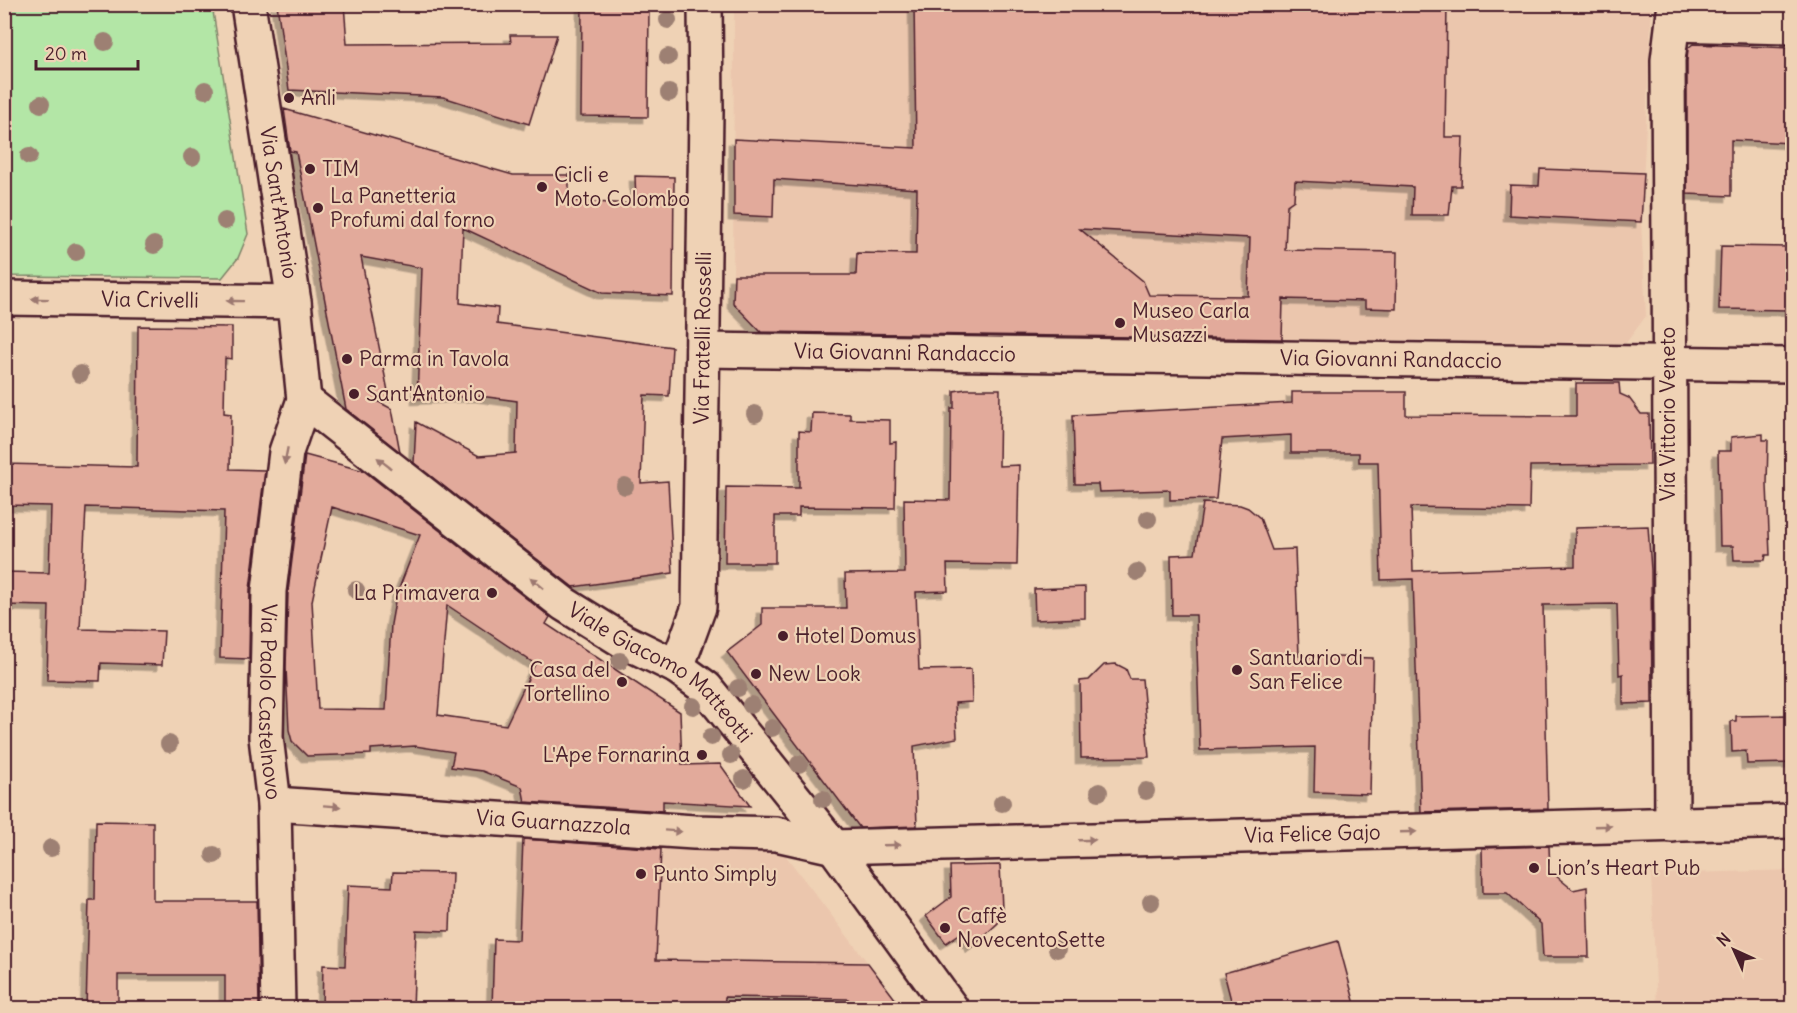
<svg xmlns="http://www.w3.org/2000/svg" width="1797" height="1013" viewBox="0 0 1797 1013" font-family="Delius,sans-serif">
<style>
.built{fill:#ebc6ad}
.green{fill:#b3e6a6;stroke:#7e8268;stroke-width:1.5}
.building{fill:#e2aa9b;stroke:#4a1f2b;stroke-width:1.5;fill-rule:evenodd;filter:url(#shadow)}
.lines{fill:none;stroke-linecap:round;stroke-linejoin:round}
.street-casing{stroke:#4a1f2b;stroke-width:38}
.street{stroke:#efd2b5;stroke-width:33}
.tree{fill:#9d8073}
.oneway{fill:#9c7870}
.poi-dot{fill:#4a1f2b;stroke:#efd2b5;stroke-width:2}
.labels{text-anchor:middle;stroke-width:4.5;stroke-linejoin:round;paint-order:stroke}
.poi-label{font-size:21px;fill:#4a1f2b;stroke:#efd2b5;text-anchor:start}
.street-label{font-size:21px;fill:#4a1f2b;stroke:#efd2b5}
</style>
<defs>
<filter id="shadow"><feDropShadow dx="-5.5" dy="5.5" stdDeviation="0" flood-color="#0004"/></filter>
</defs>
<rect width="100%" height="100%" fill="#efd2b5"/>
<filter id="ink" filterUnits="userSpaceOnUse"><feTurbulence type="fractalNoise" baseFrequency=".0167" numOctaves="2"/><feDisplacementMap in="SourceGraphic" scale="12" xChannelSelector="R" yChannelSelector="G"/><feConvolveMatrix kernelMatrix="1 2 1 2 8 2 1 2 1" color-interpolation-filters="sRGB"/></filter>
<g filter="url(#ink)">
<path class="built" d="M 734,5 L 1652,5 L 1641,222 L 1646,316 L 1626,343 L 761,333 L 733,303 Z
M 523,834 L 779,847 L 868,963 L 650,960 L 494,939 L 519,939 Z
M 1792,870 L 1792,1008 L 1657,1008 L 1651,874 Z"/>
<path class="green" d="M 5,4 L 212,5 L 248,234 L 238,258 L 222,278 L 5,276 Z"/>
<path class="building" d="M 277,4 L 344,4 L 347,44 L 511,43 L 510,35 L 557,35 L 529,124 L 443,97 L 289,90 Z
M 582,4 L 649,4 L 648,117 L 581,116 Z
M 914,4 L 1447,4 L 1445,137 L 1463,137 L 1461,186 L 1452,186 L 1449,215 L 1412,215 L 1413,187 L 1295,181 L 1294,200 L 1287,205 L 1285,250 L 1397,252 L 1396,309 L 1365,308 L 1365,301 L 1283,299 L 1282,339 L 761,332 L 733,303 L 734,275 L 856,275 L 857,253 L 916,254 L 917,189 L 774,179 L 773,217 L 734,215 L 734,139 L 916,148 ZM 1080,229 L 1250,238 L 1248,296 L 1149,295 L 1143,281 Z
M 1693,44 L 1792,48 L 1792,143 L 1731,140 L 1731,196 L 1687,194 L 1687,61 L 1688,48 Z
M 284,109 L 513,175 L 569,175 L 569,201 L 636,204 L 635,176 L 674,177 L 673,296 L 602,293 L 463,228 L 460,303 L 498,308 L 497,324 L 672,347 L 669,396 L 644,395 L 641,483 L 668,481 L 673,573 L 573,587 L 414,463 L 416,422 L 479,456 L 516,453 L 517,401 L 480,396 L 417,399 L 422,268 L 361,257 L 390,401 L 377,401 L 392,409 L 400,452 L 346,409 L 296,152 L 290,151 Z
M 1540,169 L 1644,173 L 1641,222 L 1509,215 L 1510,185 L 1539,186 Z
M 1721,246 L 1792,247 L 1792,310 L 1719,309 Z
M 138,326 L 232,327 L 232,359 L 225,358 L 224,413 L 231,414 L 230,469 L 265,470 L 250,589 L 249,659 L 220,658 L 224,511 L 86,507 L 80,629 L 164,631 L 162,665 L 101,663 L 100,681 L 47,680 L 49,606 L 4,605 L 4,572 L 49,573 L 51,506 L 4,505 L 4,464 L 137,467 Z
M 1576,383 L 1619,383 L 1620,394 L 1629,398 L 1641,414 L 1649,414 L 1650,465 L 1530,466 L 1529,509 L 1411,507 L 1413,571 L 1575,566 L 1575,528 L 1648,526 L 1651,570 L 1652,703 L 1623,704 L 1623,674 L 1619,675 L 1617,604 L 1543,605 L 1548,809 L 1421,812 L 1413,579 L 1381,580 L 1378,462 L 1359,462 L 1359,453 L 1291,453 L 1291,435 L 1222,439 L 1216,499 L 1170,500 L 1170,490 L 1099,492 L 1098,484 L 1075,484 L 1073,415 L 1292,403 L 1292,392 L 1406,392 L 1406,415 L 1576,416 Z
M 966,389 L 1000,389 L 999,466 L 1019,465 L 1017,565 L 947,564 L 948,591 L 916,592 L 919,670 L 971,669 L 972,702 L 955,703 L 957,738 L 914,746 L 917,826 L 860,828 L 727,652 L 762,625 L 762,608 L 846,608 L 845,574 L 905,573 L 904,499 L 950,500 L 951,408 L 954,408 L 954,391 Z
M 812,413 L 850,414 L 850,419 L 890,420 L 890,443 L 896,442 L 895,508 L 799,507 L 799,516 L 775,516 L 775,563 L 725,563 L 726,487 L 799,488 L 799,431 L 811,432 Z
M 1763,434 L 1763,440 L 1768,440 L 1767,485 L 1770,555 L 1766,555 L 1765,560 L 1734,560 L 1733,546 L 1720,546 L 1718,451 L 1731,451 L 1731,437 Z
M 305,455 L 364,471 L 550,617 L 546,624 L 680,712 L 682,765 L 720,764 L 750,806 L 663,801 L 663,811 L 525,802 L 522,787 L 482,771 L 451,767 L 454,752 L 415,746 L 371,749 L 371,754 L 307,756 L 292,741 L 289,730 L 286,668 L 288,592 ZM 332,507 L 420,535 L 396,596 L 391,624 L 386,710 L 318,709 L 312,601 ZM 447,605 L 535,664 L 506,725 L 438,715 Z
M 1203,503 L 1240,505 L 1248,508 L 1260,518 L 1272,550 L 1295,549 L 1299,656 L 1373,658 L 1370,794 L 1314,792 L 1315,747 L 1200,750 L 1196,615 L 1172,615 L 1171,555 L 1195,554 Z
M 1085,587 L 1085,618 L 1035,620 L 1034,589 Z
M 1116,664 L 1126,669 L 1130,679 L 1142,679 L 1149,757 L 1081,758 L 1080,681 L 1089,680 L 1104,665 Z
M 1792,715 L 1792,763 L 1747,764 L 1746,751 L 1732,752 L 1731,721 L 1736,721 L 1736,716 Z
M 96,821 L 153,822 L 153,901 L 257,901 L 259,1008 L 225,1008 L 225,975 L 118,975 L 118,1008 L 86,1008 L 89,900 L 95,900 Z
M 523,839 L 661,849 L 656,960 L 868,963 L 902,1008 L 855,1008 L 848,999 L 725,997 L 724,1008 L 492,1008 L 494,939 L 519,940 Z
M 1549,846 L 1550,871 L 1573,890 L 1587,887 L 1589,957 L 1543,957 L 1541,924 L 1507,893 L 1483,893 L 1482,848 Z
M 1000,865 L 1002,909 L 998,923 L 972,947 L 961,933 L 946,943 L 926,916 L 951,897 L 950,866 Z
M 393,872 L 452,873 L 450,931 L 416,930 L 413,1008 L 322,1008 L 323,965 L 345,966 L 348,885 L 392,887 Z
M 1338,941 L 1356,1008 L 1233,1008 L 1224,973 Z"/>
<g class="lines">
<g class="street-casing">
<g id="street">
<path id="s1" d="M 248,4 L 294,302 L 304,400 L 286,452 L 269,591 L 266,737 L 274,804 L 278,1008"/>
<path d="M 1673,24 L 1792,27"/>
<path id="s2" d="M 4,298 L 294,302"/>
<path id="s3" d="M 703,350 L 1792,365"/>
<path id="s4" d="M 304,400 L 564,604 L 622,640 L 677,667 L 706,688 L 834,847 L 951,1008"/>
<path id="s5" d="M 677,667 L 699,607 L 706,111 L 705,4"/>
<path id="s6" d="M 274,804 L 694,832 L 776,834 L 834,847 L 1792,821"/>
<path d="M 1672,825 L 1668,60 L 1675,4"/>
</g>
</g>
<use href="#street" class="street"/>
</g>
<g class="tree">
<circle cx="668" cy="20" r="9"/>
<circle cx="105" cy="42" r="9"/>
<circle cx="668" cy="57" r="9"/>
<circle cx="205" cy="90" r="9"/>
<circle cx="669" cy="93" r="9"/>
<circle cx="41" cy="104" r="9"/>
<circle cx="29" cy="156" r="9"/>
<circle cx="192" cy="157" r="9"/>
<circle cx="225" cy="221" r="9"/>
<circle cx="154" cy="245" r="9"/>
<circle cx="76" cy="252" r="9"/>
<circle cx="80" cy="374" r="9"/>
<circle cx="755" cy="414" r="9"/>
<circle cx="625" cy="486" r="9"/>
<circle cx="1148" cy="519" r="9"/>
<circle cx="1137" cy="572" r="9"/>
<circle cx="356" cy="590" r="9"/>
<circle cx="620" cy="661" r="9"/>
<circle cx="738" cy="688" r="9"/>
<circle cx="751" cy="705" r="9"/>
<circle cx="693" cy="706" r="9"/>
<circle cx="772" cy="728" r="9"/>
<circle cx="711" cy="737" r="9"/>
<circle cx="169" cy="744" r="9"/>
<circle cx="731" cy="755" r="9"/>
<circle cx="799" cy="764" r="9"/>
<circle cx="744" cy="779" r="9"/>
<circle cx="1146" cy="791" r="9"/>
<circle cx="1099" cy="792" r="9"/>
<circle cx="823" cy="799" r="9"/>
<circle cx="1002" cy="803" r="9"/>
<circle cx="51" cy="848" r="9"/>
<circle cx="214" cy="855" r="9"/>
<circle cx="1151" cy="902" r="9"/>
<circle cx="1057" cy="949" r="9"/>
</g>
<defs><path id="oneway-solid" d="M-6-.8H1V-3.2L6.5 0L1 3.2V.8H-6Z" transform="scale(1.5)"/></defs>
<g class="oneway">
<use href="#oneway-solid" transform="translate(40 299) rotate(-179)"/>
<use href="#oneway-solid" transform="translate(235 301) rotate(-179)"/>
<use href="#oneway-solid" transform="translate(286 456) rotate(101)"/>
<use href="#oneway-solid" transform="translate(384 463) rotate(-142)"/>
<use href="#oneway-solid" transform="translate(537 583) rotate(-141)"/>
<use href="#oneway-solid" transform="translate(332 806) rotate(4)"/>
<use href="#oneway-solid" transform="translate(1603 826) rotate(-2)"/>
<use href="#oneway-solid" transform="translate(673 831) rotate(4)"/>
<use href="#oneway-solid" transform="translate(1408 832) rotate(-2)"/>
<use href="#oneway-solid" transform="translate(1087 840) rotate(-2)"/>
<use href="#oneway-solid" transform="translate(892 845) rotate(-2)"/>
</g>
</g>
<g class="poi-dot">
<circle cx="289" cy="98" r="6"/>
<circle cx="310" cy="169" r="6"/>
<circle cx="542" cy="187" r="6"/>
<circle cx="318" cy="208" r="6"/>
<circle cx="1120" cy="323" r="6"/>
<circle cx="347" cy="359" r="6"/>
<circle cx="354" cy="394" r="6"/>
<circle cx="492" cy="593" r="6"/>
<circle cx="783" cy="636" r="6"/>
<circle cx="1237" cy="670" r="6"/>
<circle cx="756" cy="674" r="6"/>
<circle cx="622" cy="682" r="6"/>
<circle cx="702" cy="755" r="6"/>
<circle cx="1534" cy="868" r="6"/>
<circle cx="641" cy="874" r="6"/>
<circle cx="945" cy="928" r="6"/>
</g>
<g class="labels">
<g class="poi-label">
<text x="301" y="105">Anli</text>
<text x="322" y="176">TIM</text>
<text x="554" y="182">Cicli e<tspan x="554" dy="24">Moto Colombo</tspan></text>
<text x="330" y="203">La Panetteria<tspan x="330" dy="24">Profumi dal forno</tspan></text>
<text x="1132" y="318">Museo Carla<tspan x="1132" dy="24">Musazzi</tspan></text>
<text x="359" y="366">Parma in Tavola</text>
<text x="366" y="401">Sant'Antonio</text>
<text x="480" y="600" text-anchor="end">La Primavera</text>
<text x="795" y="643">Hotel Domus</text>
<text x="1249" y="665">Santuario di<tspan x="1249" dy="24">San Felice</tspan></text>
<text x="610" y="677" text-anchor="end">Casa del<tspan x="610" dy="24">Tortellino</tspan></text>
<text x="768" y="681">New Look</text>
<text x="690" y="762" text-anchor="end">L'Ape Fornarina</text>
<text x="1546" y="875">Lion’s Heart Pub</text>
<text x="653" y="881">Punto Simply</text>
<text x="957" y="923">Caffè<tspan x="957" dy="24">NovecentoSette</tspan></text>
</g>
<g class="street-label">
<text dy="7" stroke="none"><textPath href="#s1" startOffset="201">Via Sant'Antonio</textPath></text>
<text dy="7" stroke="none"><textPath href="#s2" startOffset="146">Via Crivelli</textPath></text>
<text dy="7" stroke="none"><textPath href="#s5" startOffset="333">Via Fratelli Rosselli</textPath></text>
<text dy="7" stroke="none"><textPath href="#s3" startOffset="202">Via Giovanni Randaccio</textPath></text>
<text dy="7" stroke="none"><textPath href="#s3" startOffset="688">Via Giovanni Randaccio</textPath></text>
<text transform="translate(1668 414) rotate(-90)" y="7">Via Vittorio Veneto</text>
<text dy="7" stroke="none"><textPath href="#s4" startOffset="450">Viale Giacomo Matteotti</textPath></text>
<text dy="7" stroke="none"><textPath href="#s1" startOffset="706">Via Paolo Castelnovo</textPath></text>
<text dy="7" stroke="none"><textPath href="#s6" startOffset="280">Via Guarnazzola</textPath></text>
<text dy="7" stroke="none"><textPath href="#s6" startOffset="1041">Via Felice Gajo</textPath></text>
</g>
</g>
<rect width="1797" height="1013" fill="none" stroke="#efd2b5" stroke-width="24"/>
<rect x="12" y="12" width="1773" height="989" fill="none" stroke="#4a1f2b" stroke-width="2" filter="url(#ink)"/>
<g transform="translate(1734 950) rotate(315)" stroke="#efd2b5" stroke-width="4.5" paint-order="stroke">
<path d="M0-4.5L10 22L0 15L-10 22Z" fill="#4a1f2b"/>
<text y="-9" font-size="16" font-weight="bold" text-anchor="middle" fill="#4a1f2b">N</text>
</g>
<path d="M36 60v9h102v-9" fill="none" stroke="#4a1f2b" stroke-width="3"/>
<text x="45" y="60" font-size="18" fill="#4a1f2b" stroke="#efd2b5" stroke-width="4.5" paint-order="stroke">20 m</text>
</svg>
